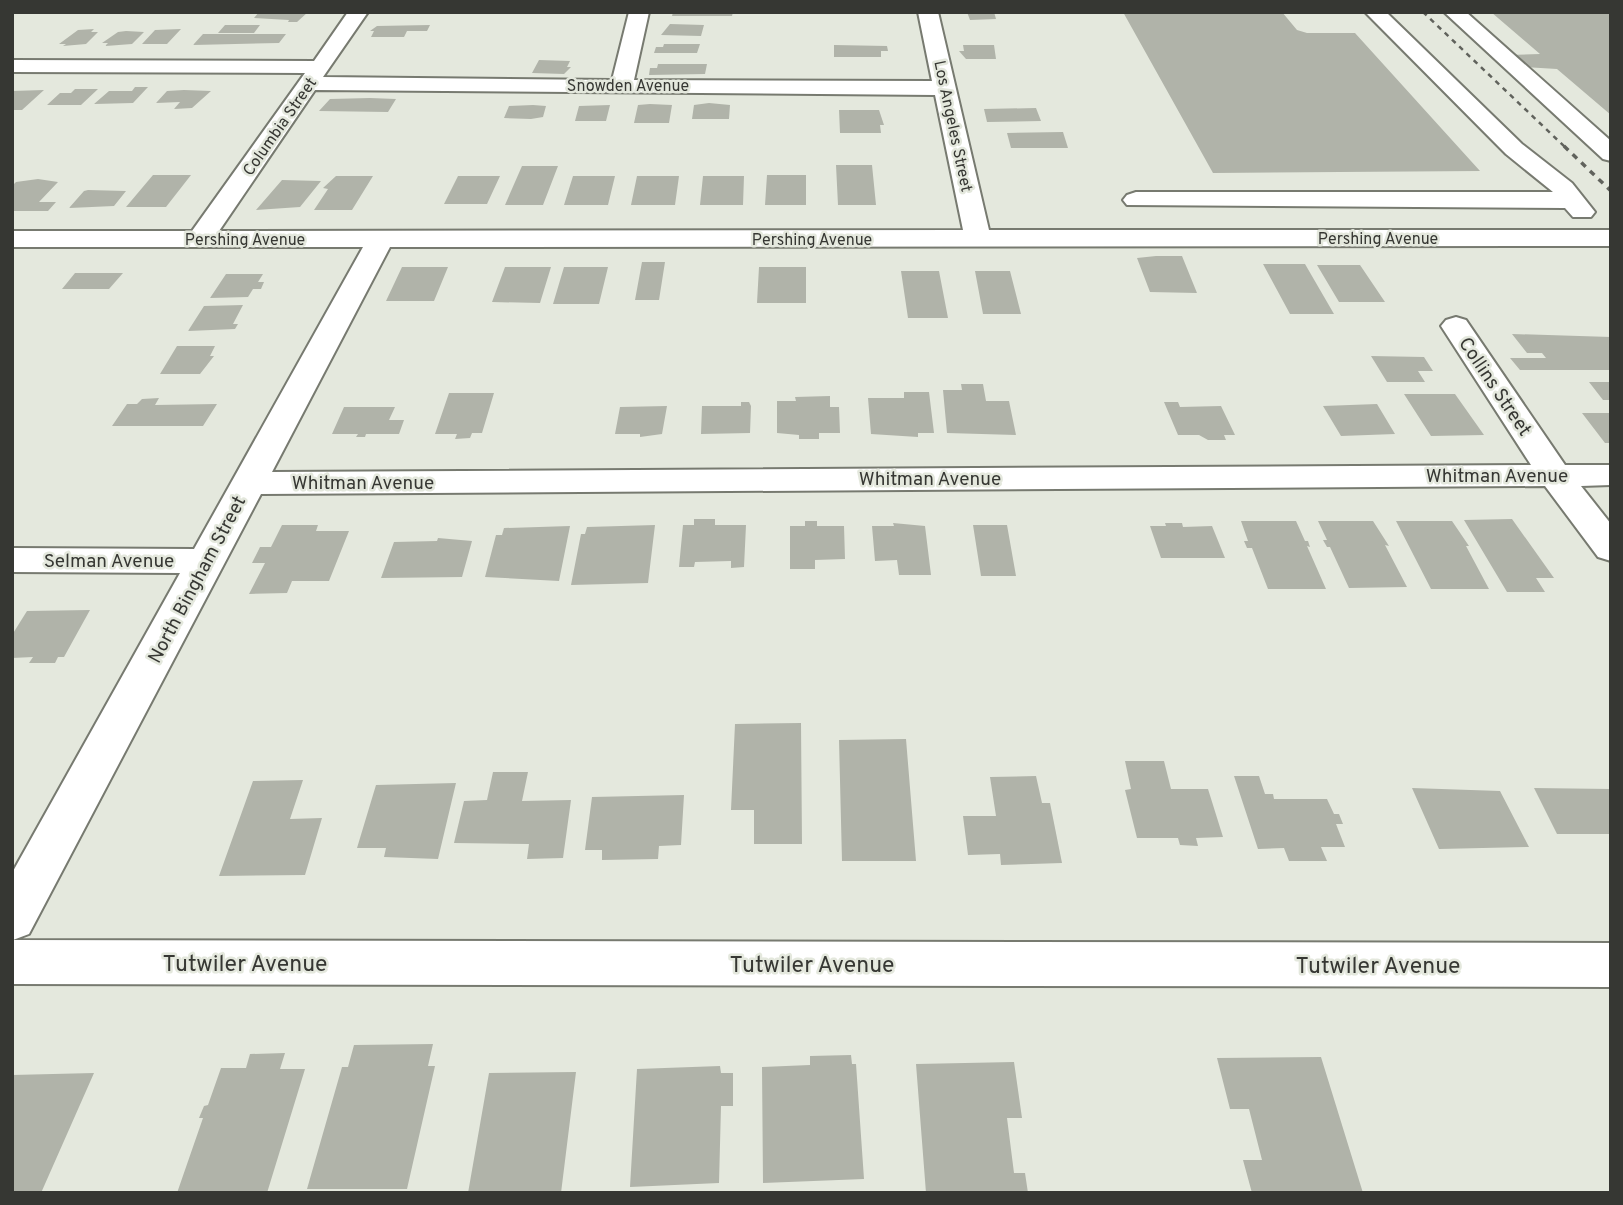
<svg xmlns="http://www.w3.org/2000/svg" width="1623" height="1205" viewBox="0 0 1623 1205" font-family="Overpass,sans-serif">
<style>
.building{fill:#b0b3a9}
.lines{fill:none;stroke-linecap:round;stroke-linejoin:round}
.minor-casing{stroke:#777a70;stroke-width:4}
.minor{fill:#fff;fill-rule:evenodd}
.rail-far1{stroke:#60625c;stroke-width:2.5;stroke-dasharray:5 5;stroke-linecap:butt}
.rail{stroke:#60625c;stroke-width:3.5;stroke-dasharray:6 6;stroke-linecap:butt}
.labels{text-anchor:middle;stroke-width:5;stroke-linejoin:round;paint-order:stroke}
.far-street-label{font-size:16px;fill:#363733;stroke:#e4e8dd}
.street-label{font-size:19px;fill:#363733;stroke:#e4e8dd}
.near-street-label{font-size:23px;fill:#363733;stroke:#e4e8dd}
</style>
<rect width="100%" height="100%" fill="#e4e8dd"/>
<path class="building" d="M 259,12 L 308,12 L 297,22 L 288,22 L 289,20 L 254,18 Z
M 673,12 L 733,12 L 732,16 L 672,16 Z
M 967,12 L 994,12 L 996,19 L 970,20 Z
M 1123,12 L 1282,12 L 1297,30 L 1307,33 L 1355,33 L 1480,171 L 1213,173 Z
M 1491,12 L 1611,12 L 1611,115 L 1557,69 L 1522,67 L 1508,55 L 1540,54 Z
M 670,24 L 704,25 L 701,36 L 661,35 Z
M 225,25 L 260,25 L 254,33 L 218,33 Z
M 430,25 L 427,31 L 407,31 L 404,37 L 371,37 L 374,31 L 370,31 L 377,26 Z
M 94,29 L 91,32 L 98,32 L 86,44 L 63,46 L 66,44 L 59,44 L 78,30 Z
M 181,29 L 167,44 L 142,44 L 155,30 Z
M 126,31 L 144,32 L 132,44 L 105,46 L 108,43 L 102,43 L 118,32 Z
M 203,34 L 286,34 L 279,43 L 193,45 Z
M 664,44 L 700,44 L 697,53 L 654,53 L 656,47 L 663,47 Z
M 834,45 L 887,46 L 888,51 L 881,51 L 881,57 L 834,57 Z
M 963,45 L 994,45 L 996,59 L 966,59 L 959,51 L 964,51 Z
M 539,60 L 570,61 L 567,67 L 571,67 L 564,74 L 532,73 Z
M 658,64 L 707,64 L 705,74 L 649,75 L 650,68 L 657,68 Z
M 135,87 L 148,87 L 133,103 L 94,104 L 109,91 L 132,91 Z
M 75,89 L 98,89 L 81,105 L 47,105 L 60,93 L 71,93 Z
M 44,90 L 22,110 L 12,110 L 12,91 Z
M 184,90 L 211,91 L 192,108 L 174,109 L 180,102 L 156,103 L 167,91 Z
M 370,98 L 396,99 L 388,112 L 319,111 L 330,99 Z
M 709,103 L 730,105 L 729,119 L 692,119 L 694,105 Z
M 650,104 L 672,105 L 669,123 L 634,123 L 638,105 Z
M 610,105 L 606,121 L 575,121 L 579,106 Z
M 509,106 L 533,105 L 546,106 L 543,117 L 531,119 L 504,118 Z
M 1036,108 L 1041,121 L 987,122 L 984,109 Z
M 839,110 L 879,110 L 884,125 L 880,125 L 881,133 L 840,133 Z
M 1063,132 L 1068,148 L 1011,148 L 1007,133 Z
M 836,165 L 872,165 L 876,205 L 838,205 Z
M 522,166 L 558,166 L 543,205 L 505,205 Z
M 153,175 L 191,175 L 166,207 L 126,207 Z
M 767,175 L 806,175 L 806,205 L 765,205 Z
M 336,176 L 373,176 L 352,210 L 314,210 L 328,189 L 323,188 Z
M 458,176 L 500,176 L 487,204 L 444,204 Z
M 573,176 L 615,176 L 608,205 L 564,205 Z
M 637,176 L 679,176 L 675,205 L 631,205 Z
M 703,176 L 744,176 L 743,205 L 700,205 Z
M 38,179 L 58,182 L 39,202 L 56,202 L 48,211 L 12,211 L 12,186 L 16,182 Z
M 282,180 L 321,181 L 300,207 L 256,210 Z
M 84,191 L 88,190 L 126,191 L 114,206 L 69,208 Z
M 1156,256 L 1182,256 L 1197,293 L 1150,292 L 1137,258 Z
M 642,262 L 665,262 L 659,300 L 635,300 Z
M 1263,264 L 1305,264 L 1334,314 L 1290,314 Z
M 1317,265 L 1360,265 L 1385,302 L 1339,302 Z
M 402,267 L 448,267 L 434,301 L 386,301 Z
M 505,267 L 551,267 L 540,303 L 492,302 Z
M 564,267 L 608,267 L 599,304 L 553,304 Z
M 759,267 L 806,267 L 806,303 L 757,303 Z
M 901,271 L 939,271 L 948,318 L 908,318 Z
M 975,271 L 1010,271 L 1021,314 L 983,314 Z
M 75,273 L 123,273 L 109,289 L 62,289 Z
M 226,274 L 263,274 L 258,282 L 264,282 L 261,289 L 253,289 L 248,297 L 210,298 Z
M 243,305 L 233,324 L 238,324 L 235,329 L 188,331 L 204,306 Z
M 1512,334 L 1611,337 L 1611,370 L 1520,370 L 1510,358 L 1546,358 L 1542,353 L 1527,353 Z
M 177,346 L 215,346 L 210,356 L 214,356 L 200,374 L 160,374 Z
M 1371,356 L 1424,357 L 1433,371 L 1418,371 L 1425,382 L 1387,382 Z
M 1589,382 L 1611,382 L 1611,400 L 1603,400 Z
M 961,384 L 983,384 L 986,401 L 1009,401 L 1016,435 L 947,433 L 943,390 L 962,390 Z
M 904,392 L 929,392 L 934,433 L 918,433 L 918,437 L 871,434 L 868,398 L 904,398 Z
M 449,393 L 494,393 L 482,433 L 472,433 L 470,438 L 455,439 L 457,434 L 435,434 Z
M 1404,394 L 1455,394 L 1484,435 L 1431,436 Z
M 830,396 L 830,407 L 839,407 L 840,433 L 819,433 L 819,439 L 799,439 L 799,435 L 777,433 L 777,401 L 796,401 L 795,397 Z
M 159,398 L 155,405 L 217,404 L 203,426 L 112,426 L 127,404 L 137,404 L 142,399 Z
M 741,402 L 749,402 L 751,406 L 750,433 L 701,434 L 702,406 L 741,406 Z
M 1164,402 L 1178,402 L 1180,407 L 1221,406 L 1235,435 L 1224,435 L 1226,440 L 1208,440 L 1199,435 L 1178,435 Z
M 1377,404 L 1395,434 L 1341,436 L 1323,406 Z
M 667,406 L 662,434 L 640,437 L 640,434 L 615,434 L 620,407 Z
M 344,407 L 395,407 L 389,420 L 404,420 L 399,434 L 366,434 L 365,437 L 356,437 L 358,434 L 332,434 Z
M 1582,413 L 1611,413 L 1611,443 L 1605,443 Z
M 694,519 L 715,519 L 715,525 L 746,525 L 744,567 L 731,568 L 731,561 L 695,562 L 694,567 L 679,567 L 683,525 L 694,525 Z
M 1512,519 L 1554,578 L 1536,578 L 1545,592 L 1507,592 L 1464,520 Z
M 805,521 L 817,521 L 817,526 L 844,526 L 845,559 L 815,560 L 815,569 L 790,569 L 790,526 L 805,526 Z
M 1241,521 L 1296,521 L 1305,541 L 1308,541 L 1310,547 L 1307,546 L 1326,589 L 1268,589 L 1252,548 L 1247,548 L 1244,541 L 1248,541 Z
M 1318,521 L 1373,521 L 1389,546 L 1385,545 L 1407,587 L 1349,588 L 1330,547 L 1327,547 L 1323,540 L 1327,540 Z
M 1396,521 L 1452,521 L 1469,546 L 1466,546 L 1489,589 L 1431,589 Z
M 893,523 L 925,526 L 931,575 L 899,575 L 897,560 L 875,561 L 872,526 L 894,526 Z
M 1165,523 L 1182,523 L 1183,527 L 1212,526 L 1225,558 L 1161,558 L 1150,526 L 1166,526 Z
M 282,525 L 318,525 L 316,531 L 349,531 L 329,581 L 292,581 L 287,593 L 249,594 L 265,563 L 252,563 L 260,547 L 271,547 Z
M 655,525 L 648,583 L 571,585 L 581,534 L 585,534 L 587,527 Z
M 973,525 L 1007,525 L 1016,576 L 981,576 Z
M 570,526 L 559,581 L 485,577 L 496,535 L 502,535 L 504,528 Z
M 438,538 L 472,541 L 462,577 L 381,578 L 394,542 L 437,541 Z
M 90,610 L 64,657 L 58,657 L 55,663 L 29,663 L 33,657 L 12,658 L 12,635 L 27,611 Z
M 801,723 L 802,844 L 754,844 L 754,810 L 731,810 L 735,724 Z
M 906,739 L 916,861 L 842,861 L 839,740 Z
M 1125,761 L 1164,761 L 1171,789 L 1208,789 L 1223,837 L 1196,838 L 1198,846 L 1180,845 L 1178,838 L 1137,838 L 1125,790 L 1131,789 Z
M 493,772 L 528,772 L 522,801 L 571,800 L 563,858 L 527,859 L 529,844 L 454,843 L 464,801 L 487,800 Z
M 1036,776 L 1042,803 L 1050,803 L 1062,863 L 1001,865 L 1000,854 L 968,855 L 963,816 L 996,816 L 990,777 Z
M 1234,776 L 1259,776 L 1265,794 L 1273,794 L 1274,799 L 1327,799 L 1334,814 L 1339,814 L 1343,824 L 1336,824 L 1345,847 L 1321,847 L 1327,861 L 1289,861 L 1284,848 L 1258,849 Z
M 303,780 L 290,819 L 322,818 L 305,875 L 219,876 L 253,781 Z
M 456,783 L 438,859 L 384,857 L 386,848 L 357,848 L 376,785 Z
M 1412,788 L 1500,791 L 1529,847 L 1439,849 Z
M 1534,788 L 1611,789 L 1611,834 L 1557,834 Z
M 684,795 L 681,845 L 659,846 L 658,859 L 602,860 L 602,850 L 585,850 L 592,797 Z
M 433,1044 L 428,1066 L 435,1066 L 407,1189 L 307,1189 L 342,1067 L 348,1067 L 354,1045 Z
M 285,1053 L 280,1069 L 305,1069 L 267,1193 L 177,1193 L 203,1118 L 199,1118 L 204,1106 L 208,1105 L 221,1068 L 246,1068 L 250,1054 Z
M 851,1055 L 852,1064 L 856,1064 L 864,1179 L 763,1183 L 762,1067 L 810,1065 L 810,1056 Z
M 1321,1057 L 1363,1193 L 1252,1193 L 1243,1160 L 1262,1160 L 1249,1109 L 1230,1109 L 1217,1058 Z
M 1014,1062 L 1022,1118 L 1007,1118 L 1014,1173 L 1025,1173 L 1028,1193 L 926,1193 L 916,1064 Z
M 720,1066 L 721,1073 L 733,1073 L 733,1106 L 721,1106 L 719,1183 L 630,1187 L 637,1069 Z
M 576,1072 L 561,1193 L 468,1193 L 489,1073 Z
M 94,1073 L 41,1193 L 12,1193 L 12,1075 Z"/>
<g class="lines">
<g class="minor-casing">
<path id="minor" d="M 348,12 L 368,12 L 323,77 L 612,80 L 629,12 L 649,12 L 634,80 L 932,81 L 918,12 L 938,12 L 989,230 L 1611,230 L 1611,246 L 390,247 L 272,472 L 1531,465 L 1441,326 L 1446,320 L 1456,317 L 1466,320 L 1565,465 L 1611,465 L 1611,485 L 1581,486 L 1611,524 L 1611,561 L 1598,557 L 1545,486 L 261,494 L 29,934 L 13,940 L 1611,943 L 1611,987 L 12,984 L 12,873 L 180,573 L 12,572 L 12,548 L 194,549 L 363,247 L 12,247 L 12,231 L 192,231 L 305,73 L 12,72 L 12,60 L 314,61 ZM 315,90 L 935,95 L 963,230 L 219,231 Z
M 1365,12 L 1386,12 L 1522,144 L 1572,183 L 1595,212 L 1591,217 L 1573,217 L 1565,208 L 1127,205 L 1123,200 L 1127,195 L 1136,192 L 1553,192 L 1506,154 Z
M 1444,12 L 1466,12 L 1611,141 L 1611,161 L 1603,159 Z"/>
</g>
<use href="#minor" class="minor"/>
<path class="rail-far1" d="M 1423,12 L 1566,148"/>
<path class="rail" d="M 1564,146 L 1611,191"/>
</g>
<g class="labels">
<g class="far-street-label">
<text x="628" y="91">Snowden Avenue</text>
<text transform="translate(279 126) rotate(-55)" y="6">Columbia Street</text>
<text transform="translate(954 126) rotate(78)" y="6">Los Angeles Street</text>
<text x="1378" y="244">Pershing Avenue</text>
<text x="245" y="245">Pershing Avenue</text>
<text x="812" y="245">Pershing Avenue</text>
</g>
<g class="street-label">
<text transform="translate(1496 386) rotate(56)" y="7">Collins Street</text>
<text x="1497" y="482">Whitman Avenue</text>
<text x="930" y="485">Whitman Avenue</text>
<text x="363" y="489">Whitman Avenue</text>
<text x="109" y="567">Selman Avenue</text>
<text transform="translate(196 579) rotate(-62)" y="7">North Bingham Street</text>
</g>
<g class="near-street-label">
<text x="245" y="971">Tutwiler Avenue</text>
<text x="812" y="972">Tutwiler Avenue</text>
<text x="1378" y="973">Tutwiler Avenue</text>
</g>
</g>
<rect width="1623" height="1205" fill="none" stroke="#363733" stroke-width="28"/>
</svg>
